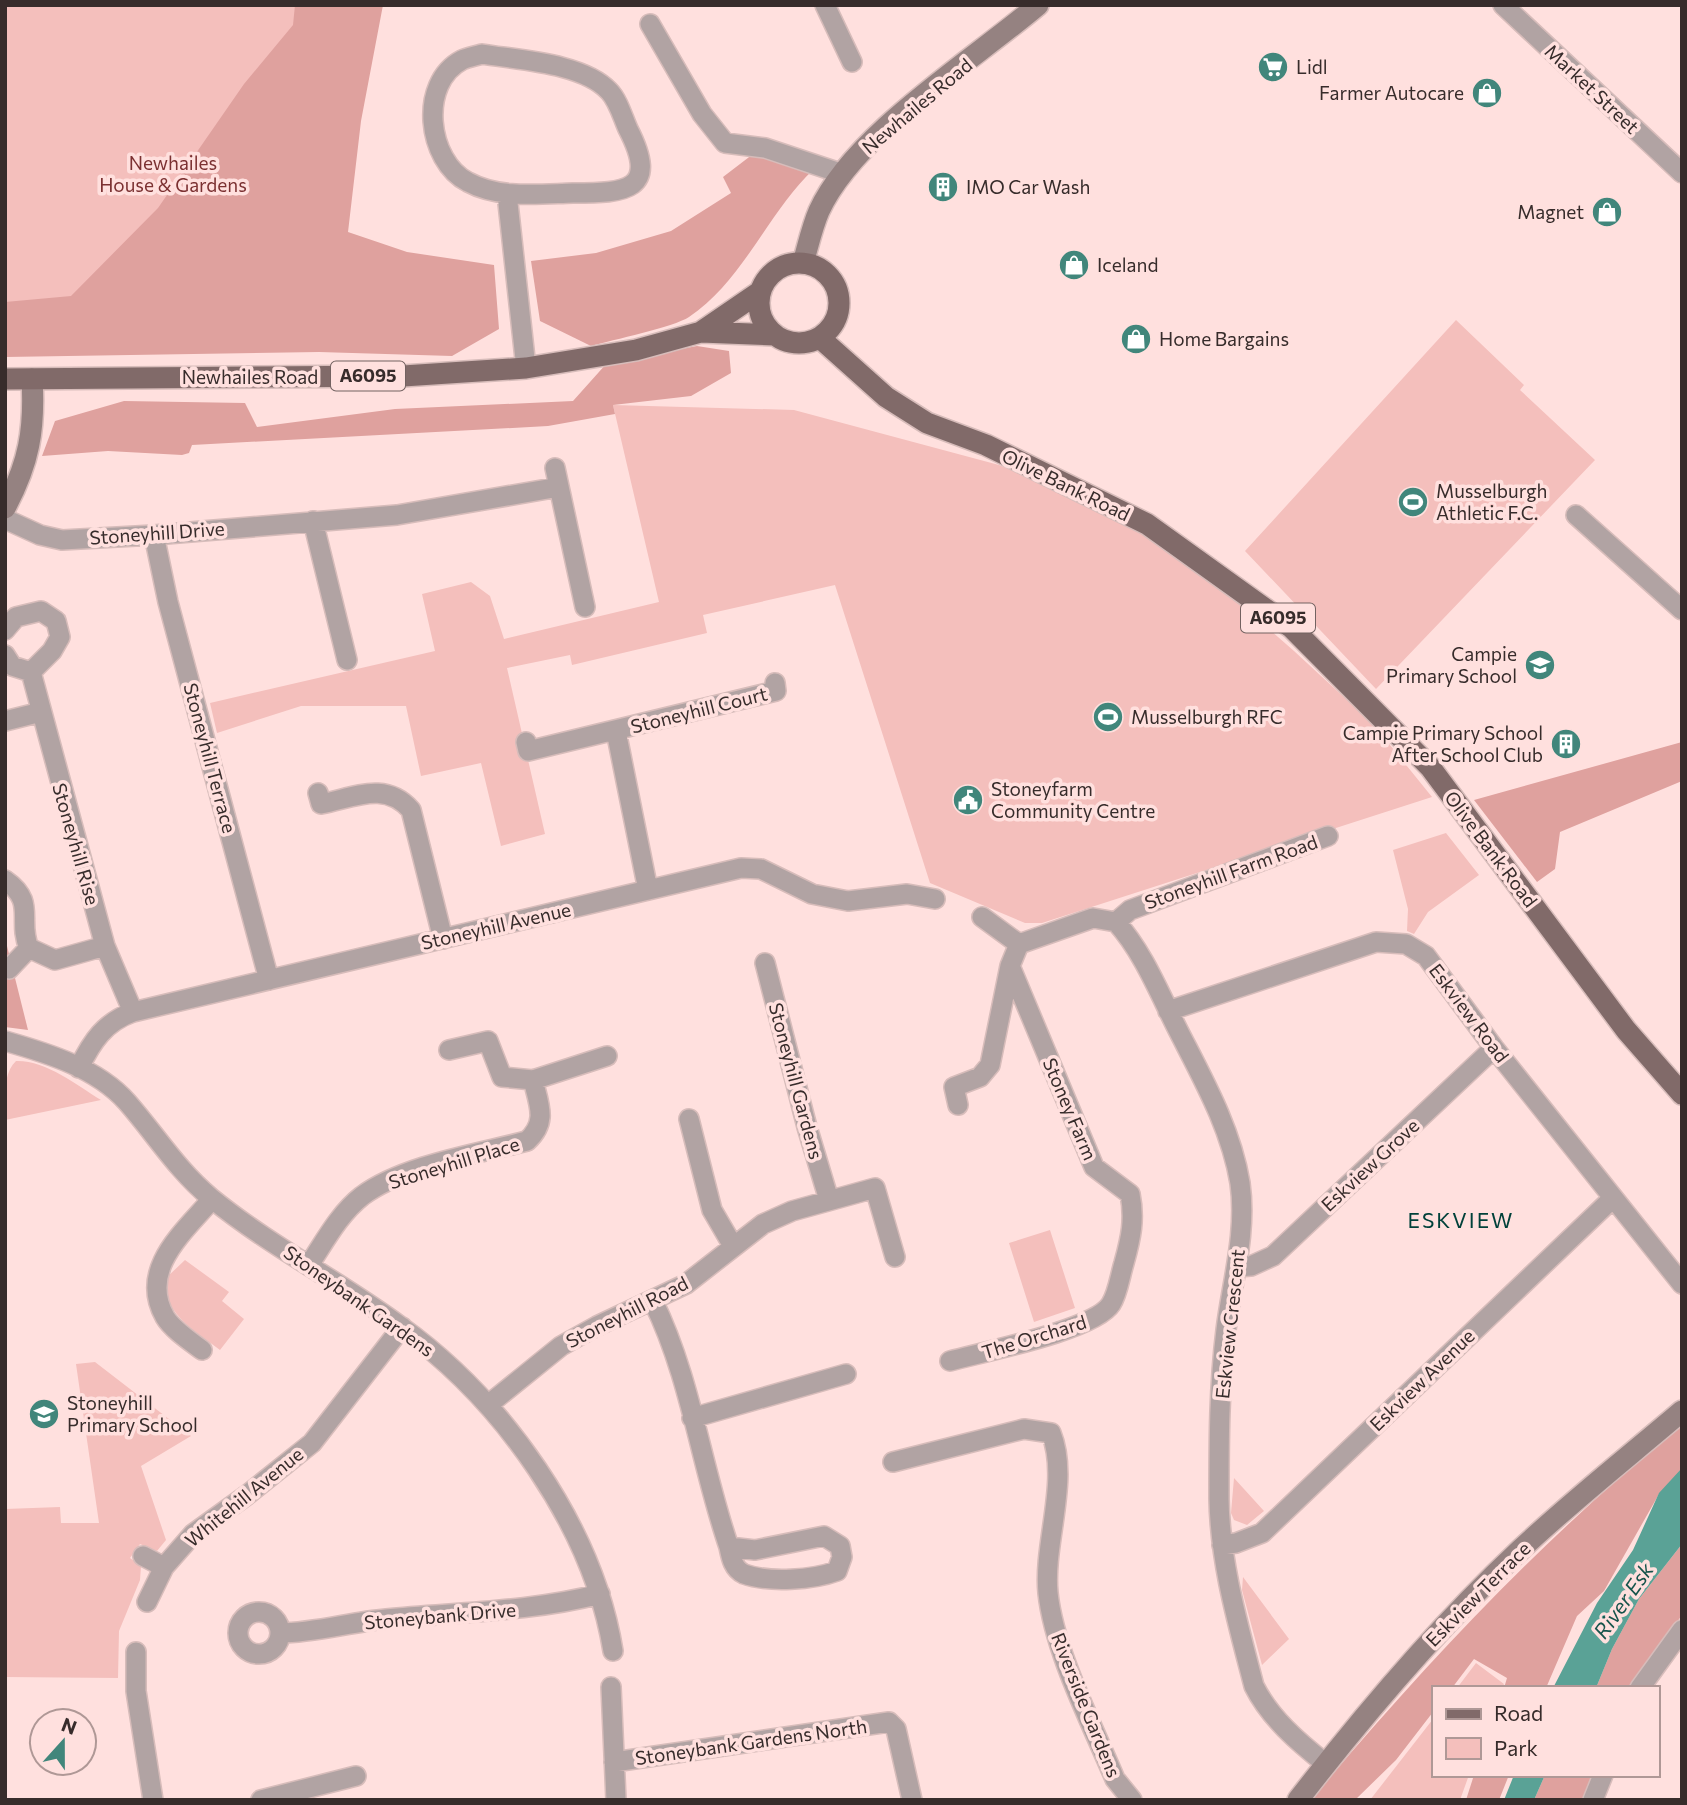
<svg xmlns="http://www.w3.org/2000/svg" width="1687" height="1805" viewBox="0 0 1687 1805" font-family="Commissioner,sans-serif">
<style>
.green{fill:#f4bfbc}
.forest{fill:#dfa19e}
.water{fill:#5aa296}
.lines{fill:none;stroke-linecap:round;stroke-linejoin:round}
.street-casing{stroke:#d7bcba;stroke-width:22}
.secondary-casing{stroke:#d7bcba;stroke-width:24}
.primary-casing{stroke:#d7bcba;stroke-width:24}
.street{stroke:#b1a3a3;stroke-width:19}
.secondary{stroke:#958281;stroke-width:21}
.primary{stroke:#816a69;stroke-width:21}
.labels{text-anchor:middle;stroke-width:7;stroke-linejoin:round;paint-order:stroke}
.shield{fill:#ffe0de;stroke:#736261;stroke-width:2}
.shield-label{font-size:18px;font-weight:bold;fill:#372c2b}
.poi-label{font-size:19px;fill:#372c2b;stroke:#ffe0de;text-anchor:start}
.street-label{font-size:19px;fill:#372c2b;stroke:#ffe0de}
.park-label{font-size:19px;fill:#7c3132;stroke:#ffe0de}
.neighbourhood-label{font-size:21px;letter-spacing:2px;fill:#01413a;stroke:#ffe0de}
.water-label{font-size:21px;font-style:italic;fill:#16544b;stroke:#ffe0de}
</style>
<rect width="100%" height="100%" fill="#ffe0de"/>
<path class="green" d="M 5,5 L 337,5 L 345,342 L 5,354 Z
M 1456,320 L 1524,385 L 1520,390 L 1595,460 L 1376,689 L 1245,551 Z
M 613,405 L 794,410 L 999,465 L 1102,509 L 1200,569 L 1294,651 L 1373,724 L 1432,797 L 1042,923 L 1025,923 L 930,883 L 835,585 L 703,615 L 707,633 L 572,665 L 570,655 L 507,668 L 545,834 L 501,846 L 481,763 L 421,776 L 406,706 L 301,706 L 217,733 L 210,703 L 435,651 L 422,594 L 471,582 L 490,596 L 504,639 L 659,602 Z
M 1446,833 L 1479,875 L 1428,912 L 1414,934 L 1407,931 L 1408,909 L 1393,850 Z
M 16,1061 C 45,1060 77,1085 101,1100 L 5,1120 C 5,1102 2,1074 16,1061 Z
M 1050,1230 L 1075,1308 L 1034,1322 L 1009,1243 Z
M 185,1260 L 229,1292 L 222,1301 L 244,1319 L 220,1350 C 195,1331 163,1314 165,1279 Z
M 95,1362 L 191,1436 L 141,1466 L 166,1540 L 157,1551 L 140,1544 L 130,1558 L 141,1566 L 140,1580 L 119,1631 L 118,1678 L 5,1677 L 5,1509 L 60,1507 L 61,1523 L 99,1523 L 76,1364 Z
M 1234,1478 L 1264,1511 L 1247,1525 L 1234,1520 L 1231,1513 Z
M 1243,1577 L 1289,1639 L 1262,1665 L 1242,1590 Z
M 1476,1663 L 1504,1684 L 1502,1688 L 1457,1688 Z
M 1433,1719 L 1433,1775 L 1469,1775 L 1460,1800 L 1370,1800 Z"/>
<path class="forest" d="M 295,5 L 383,5 L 361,121 L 348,232 L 407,252 L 494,265 L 499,329 L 452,356 L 319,352 L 5,357 L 5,302 L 71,296 L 158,208 L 244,84 L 293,25 Z
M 757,151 L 814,169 C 767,213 744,280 689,317 C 674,327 612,340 591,346 L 540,321 L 531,261 L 596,253 L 671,231 L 731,193 L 723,177 Z
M 697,346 L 729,351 L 731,373 L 691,396 L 613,405 L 615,414 L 548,426 L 192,445 L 189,453 L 182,455 L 108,451 L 42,456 L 55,421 L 124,401 L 245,403 L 257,427 L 395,409 L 573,401 L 607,363 Z
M 1682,742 L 1682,781 L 1560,832 L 1555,869 L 1537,882 L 1474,800 Z
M 5,942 L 6,942 L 28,1030 L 5,1027 Z
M 1682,1425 L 1682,1470 L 1659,1494 L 1604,1591 L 1577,1616 L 1546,1688 L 1504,1688 L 1507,1678 L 1474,1659 L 1452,1688 L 1433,1688 L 1433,1712 L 1396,1760 L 1355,1800 L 1311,1800 C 1424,1665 1545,1536 1682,1425 Z
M 1682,1544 L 1682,1615 L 1631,1688 L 1596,1688 L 1612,1649 L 1639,1599 Z
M 1474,1775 L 1509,1775 L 1499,1800 L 1466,1800 Z
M 1545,1775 L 1597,1775 L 1587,1800 L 1534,1800 Z"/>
<path class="water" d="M 1682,1468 L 1682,1544 L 1639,1599 L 1612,1649 L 1596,1688 L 1553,1688 L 1597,1603 L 1633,1550 L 1659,1493 Z
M 1514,1775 L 1545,1775 L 1534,1800 L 1504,1800 Z"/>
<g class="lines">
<g class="street-casing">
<path id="street" d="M 825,5 L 852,62
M 1503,5 L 1682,173
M 650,24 L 702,114 L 725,143 L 765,148 L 843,174
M 482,54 C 518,60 583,63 609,91 C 618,100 623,118 628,129 C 660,191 626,193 573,193 C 539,194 499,199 468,182 C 427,161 418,83 462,60 C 468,57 476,56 482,54 Z
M 507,194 L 526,368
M 555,468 L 585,607
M 1576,515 L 1682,610
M 5,519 L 40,535 L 62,540 L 154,535 L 397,515 L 559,487
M 313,521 L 347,660
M 154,535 L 168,602 L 269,980
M 5,630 L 16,617 L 41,611 L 56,621 L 60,637 L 52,651 L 31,672
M 5,655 L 12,666 L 31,672
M 31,672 L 105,946 L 133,1012
M 5,721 L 41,712
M 616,731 L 648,890
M 526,742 L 528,751 L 776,691 L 775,683
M 318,793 L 321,804 C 356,797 385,781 411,810 L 443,939
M 5,880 C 37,902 17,920 29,948 L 55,960 L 105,946
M 982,917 L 1019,944
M 1116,922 C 1144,953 1160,995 1179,1032 C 1204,1081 1231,1129 1240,1183 C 1247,1233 1232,1282 1226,1330 C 1219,1386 1219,1443 1219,1499 C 1220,1563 1238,1624 1254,1686 C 1270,1718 1298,1742 1326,1764
M 1019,944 L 1093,918 L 1116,922 L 1130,910 L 1328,836
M 765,963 L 807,1127 L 829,1200
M 9,969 L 29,948
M 1168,1011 L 1376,942 L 1406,944 L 1426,956 L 1494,1048 L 1682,1284
M 5,1041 C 47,1053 97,1068 127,1102 C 156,1135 177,1170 211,1198 C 270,1246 339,1281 400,1326 C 502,1399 593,1526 613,1651
M 449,1050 L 488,1041 L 502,1077 L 533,1080 L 607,1056
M 79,1068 C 92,1041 105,1022 133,1012 L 741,868 L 761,869 L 812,894 L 848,901 L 907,894 L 935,899
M 958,1105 L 954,1087 L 980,1077 L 990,1065 L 1010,966
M 689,1119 L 712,1210 L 733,1246
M 309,1265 C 325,1241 339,1214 362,1196 C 404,1165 477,1154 527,1141 C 548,1122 539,1105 533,1080
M 1237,1267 L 1251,1266 L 1273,1256 L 1494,1048
M 653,1301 C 691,1378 701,1466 729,1547
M 202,1350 C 190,1341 172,1329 165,1317 C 138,1269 184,1232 212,1199
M 950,1361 C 982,1352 1095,1330 1111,1304 C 1118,1293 1120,1276 1124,1263 C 1131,1238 1135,1219 1130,1194 L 1094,1167 L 1010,966 L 1019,944
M 488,1405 L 561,1346 L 597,1326 L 686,1284 L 763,1224 L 792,1211 L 875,1188 L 895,1257
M 692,1418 L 846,1374
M 893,1462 L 1024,1429 L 1051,1433 C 1070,1480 1043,1543 1048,1593 C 1054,1651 1092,1724 1115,1779 L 1132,1800
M 824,1536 L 840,1546 L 842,1557 L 837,1571 C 813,1580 769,1583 744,1574 C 733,1569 731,1557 729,1547 L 755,1550 Z
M 1222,1545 L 1236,1543 L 1262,1533 L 1613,1198
M 143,1556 L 164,1567
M 147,1602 L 164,1567 L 193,1534 L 247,1495 L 312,1443 L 402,1327
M238 1633a21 21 0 1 1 42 0a21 21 0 1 1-42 0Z
M 280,1633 C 316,1633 350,1622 386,1619 C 458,1612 530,1612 600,1594
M 136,1652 L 136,1691 L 153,1800
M 611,1687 L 616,1800
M 1640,1688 L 1682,1630
M 614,1762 L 889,1722 L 896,1729 L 912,1800
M 261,1800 L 356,1776
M 1593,1800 L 1603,1775"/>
</g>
<g class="secondary-casing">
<path id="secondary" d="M 803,263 C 808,246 812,227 819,211 C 854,134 972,61 1038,5
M 5,508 C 29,463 35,430 32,379
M 1298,1800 C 1366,1712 1439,1626 1520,1550 C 1572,1501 1628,1457 1682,1411"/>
</g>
<g class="primary-casing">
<path id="primary" d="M759 303a40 40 0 1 1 80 0a40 40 0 1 1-80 0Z
M 701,332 L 761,291
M 820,338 L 886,397 L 927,423 L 986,445 L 1147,524 L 1292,628 L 1430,767 L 1626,1030 L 1682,1094
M 5,379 L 403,376 L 526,368 L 636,350 L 701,332 L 775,335"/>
</g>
<use href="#street" class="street"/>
<use href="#secondary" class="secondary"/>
<use href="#primary" class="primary"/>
</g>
<defs>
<g id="supermarket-disc" transform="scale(1.575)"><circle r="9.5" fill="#41867b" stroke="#ffe0de"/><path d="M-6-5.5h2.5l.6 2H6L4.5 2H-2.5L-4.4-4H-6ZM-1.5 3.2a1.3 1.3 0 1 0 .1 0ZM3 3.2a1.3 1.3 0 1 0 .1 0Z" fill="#fff"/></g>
<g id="shop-disc" transform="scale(1.575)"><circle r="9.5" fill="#41867b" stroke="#ffe0de"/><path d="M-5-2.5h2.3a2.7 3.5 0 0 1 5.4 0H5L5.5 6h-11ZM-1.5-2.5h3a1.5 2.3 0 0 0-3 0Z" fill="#fff"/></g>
<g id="building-disc" transform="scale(1.575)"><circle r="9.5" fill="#41867b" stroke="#ffe0de"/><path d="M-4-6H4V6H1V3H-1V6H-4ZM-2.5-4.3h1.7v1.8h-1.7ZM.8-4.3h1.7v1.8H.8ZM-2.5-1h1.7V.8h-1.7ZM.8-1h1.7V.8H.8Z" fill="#fff"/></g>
<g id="stadium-disc" transform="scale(1.575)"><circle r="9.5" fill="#41867b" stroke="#ffe0de"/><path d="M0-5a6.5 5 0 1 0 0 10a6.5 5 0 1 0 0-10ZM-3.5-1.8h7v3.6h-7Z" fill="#fff"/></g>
<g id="school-disc" transform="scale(1.575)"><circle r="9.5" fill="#41867b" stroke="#ffe0de"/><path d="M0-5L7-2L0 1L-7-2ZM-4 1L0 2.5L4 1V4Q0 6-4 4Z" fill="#fff"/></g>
<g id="civic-disc" transform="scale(1.575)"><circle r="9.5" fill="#41867b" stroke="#ffe0de"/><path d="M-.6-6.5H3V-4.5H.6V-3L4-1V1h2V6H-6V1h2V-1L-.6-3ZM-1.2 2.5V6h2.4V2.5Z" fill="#fff"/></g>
</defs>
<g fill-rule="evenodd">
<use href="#supermarket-disc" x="1273" y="67"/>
<use href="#shop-disc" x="1487" y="93"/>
<use href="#building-disc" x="943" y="187"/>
<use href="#shop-disc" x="1607" y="212"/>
<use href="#shop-disc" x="1074" y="265"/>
<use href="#shop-disc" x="1136" y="339"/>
<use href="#stadium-disc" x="1413" y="502"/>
<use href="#school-disc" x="1540" y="665"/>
<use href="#stadium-disc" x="1108" y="717"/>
<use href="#building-disc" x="1566" y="744"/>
<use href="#civic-disc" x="968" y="800"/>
<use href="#school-disc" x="44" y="1414"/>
</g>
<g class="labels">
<g class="shield">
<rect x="331" y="361.5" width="74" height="29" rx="5"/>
<rect x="1241" y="603.5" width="74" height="29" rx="5"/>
</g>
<g class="shield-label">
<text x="368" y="382">A6095</text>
<text x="1278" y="624">A6095</text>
</g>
<g class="poi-label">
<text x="1296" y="74">Lidl</text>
<text x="1464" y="100" text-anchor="end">Farmer Autocare</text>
<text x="966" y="194">IMO Car Wash</text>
<text x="1584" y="219" text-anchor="end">Magnet</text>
<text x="1097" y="272">Iceland</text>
<text x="1159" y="346">Home Bargains</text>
<text x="1436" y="498">Musselburgh<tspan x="1436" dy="22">Athletic F.C.</tspan></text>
<text x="1517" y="661" text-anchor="end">Campie<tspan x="1517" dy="22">Primary School</tspan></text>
<text x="1131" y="724">Musselburgh RFC</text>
<text x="1543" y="740" text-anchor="end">Campie Primary School<tspan x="1543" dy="22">After School Club</tspan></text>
<text x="991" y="796">Stoneyfarm<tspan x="991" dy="22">Community Centre</tspan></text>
<text x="67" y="1410">Stoneyhill<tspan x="67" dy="22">Primary School</tspan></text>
</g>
<g class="street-label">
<text transform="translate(1592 89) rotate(43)" y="7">Market Street</text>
<text transform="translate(917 106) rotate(-40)" y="7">Newhailes Road</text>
<text x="250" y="384">Newhailes Road</text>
<text transform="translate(1066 485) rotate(26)" y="7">Olive Bank Road</text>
<text transform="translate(157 533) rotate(-4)" y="7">Stoneyhill Drive</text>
<text transform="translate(699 710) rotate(-14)" y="7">Stoneyhill Court</text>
<text transform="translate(210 758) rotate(75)" y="7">Stoneyhill Terrace</text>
<text transform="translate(76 844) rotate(74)" y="7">Stoneyhill Rise</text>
<text transform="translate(1491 849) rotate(53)" y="7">Olive Bank Road</text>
<text transform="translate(1231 872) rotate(-20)" y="7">Stoneyhill Farm Road</text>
<text transform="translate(496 926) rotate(-13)" y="7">Stoneyhill Avenue</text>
<text transform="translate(1469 1013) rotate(53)" y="7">Eskview Road</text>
<text transform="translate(796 1081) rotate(75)" y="7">Stoneyhill Gardens</text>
<text transform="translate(1070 1109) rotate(67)" y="7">Stoney Farm</text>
<text transform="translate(454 1163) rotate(-17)" y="7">Stoneyhill Place</text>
<text transform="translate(1370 1165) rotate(-43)" y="7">Eskview Grove</text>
<text transform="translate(359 1301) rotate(35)" y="7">Stoneybank Gardens</text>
<text transform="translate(627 1312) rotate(-27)" y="7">Stoneyhill Road</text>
<text transform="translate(1230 1324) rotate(-84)" y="7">Eskview Crescent</text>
<text transform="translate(1034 1337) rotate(-17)" y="7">The Orchard</text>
<text transform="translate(1422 1380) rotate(-44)" y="7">Eskview Avenue</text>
<text transform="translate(244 1497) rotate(-39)" y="7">Whitehill Avenue</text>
<text transform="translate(1478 1594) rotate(-45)" y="7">Eskview Terrace</text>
<text transform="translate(440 1616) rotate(-5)" y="7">Stoneybank Drive</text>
<text transform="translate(1086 1705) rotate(68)" y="7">Riverside Gardens</text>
<text transform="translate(751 1742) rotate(-8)" y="7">Stoneybank Gardens North</text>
</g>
<g class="park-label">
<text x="173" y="170">Newhailes<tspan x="173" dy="22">House &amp; Gardens</tspan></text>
</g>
<g class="neighbourhood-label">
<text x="1461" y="1228">ESKVIEW</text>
</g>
<g class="water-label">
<text transform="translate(1624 1601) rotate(-55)" y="7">River Esk</text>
</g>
</g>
<rect width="1687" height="1805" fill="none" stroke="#372c2b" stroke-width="14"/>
<rect x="1432" y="1686" width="228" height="91" fill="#ffe0de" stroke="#af9896" stroke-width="2"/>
<rect x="1446" y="1709" width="35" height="10" fill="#816a69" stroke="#af9896" stroke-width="2"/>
<text x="1494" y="1721" font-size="21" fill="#372c2b">Road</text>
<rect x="1446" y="1738" width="35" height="21" fill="#f4bfbc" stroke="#af9896" stroke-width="2"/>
<text x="1494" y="1756" font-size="21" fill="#372c2b">Park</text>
<g transform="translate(63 1742) rotate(21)"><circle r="33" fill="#ffe0de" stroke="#af9896" stroke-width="2"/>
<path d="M0-5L12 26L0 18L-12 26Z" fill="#41867b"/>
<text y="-10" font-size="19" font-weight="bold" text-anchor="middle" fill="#372c2b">N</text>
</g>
</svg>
